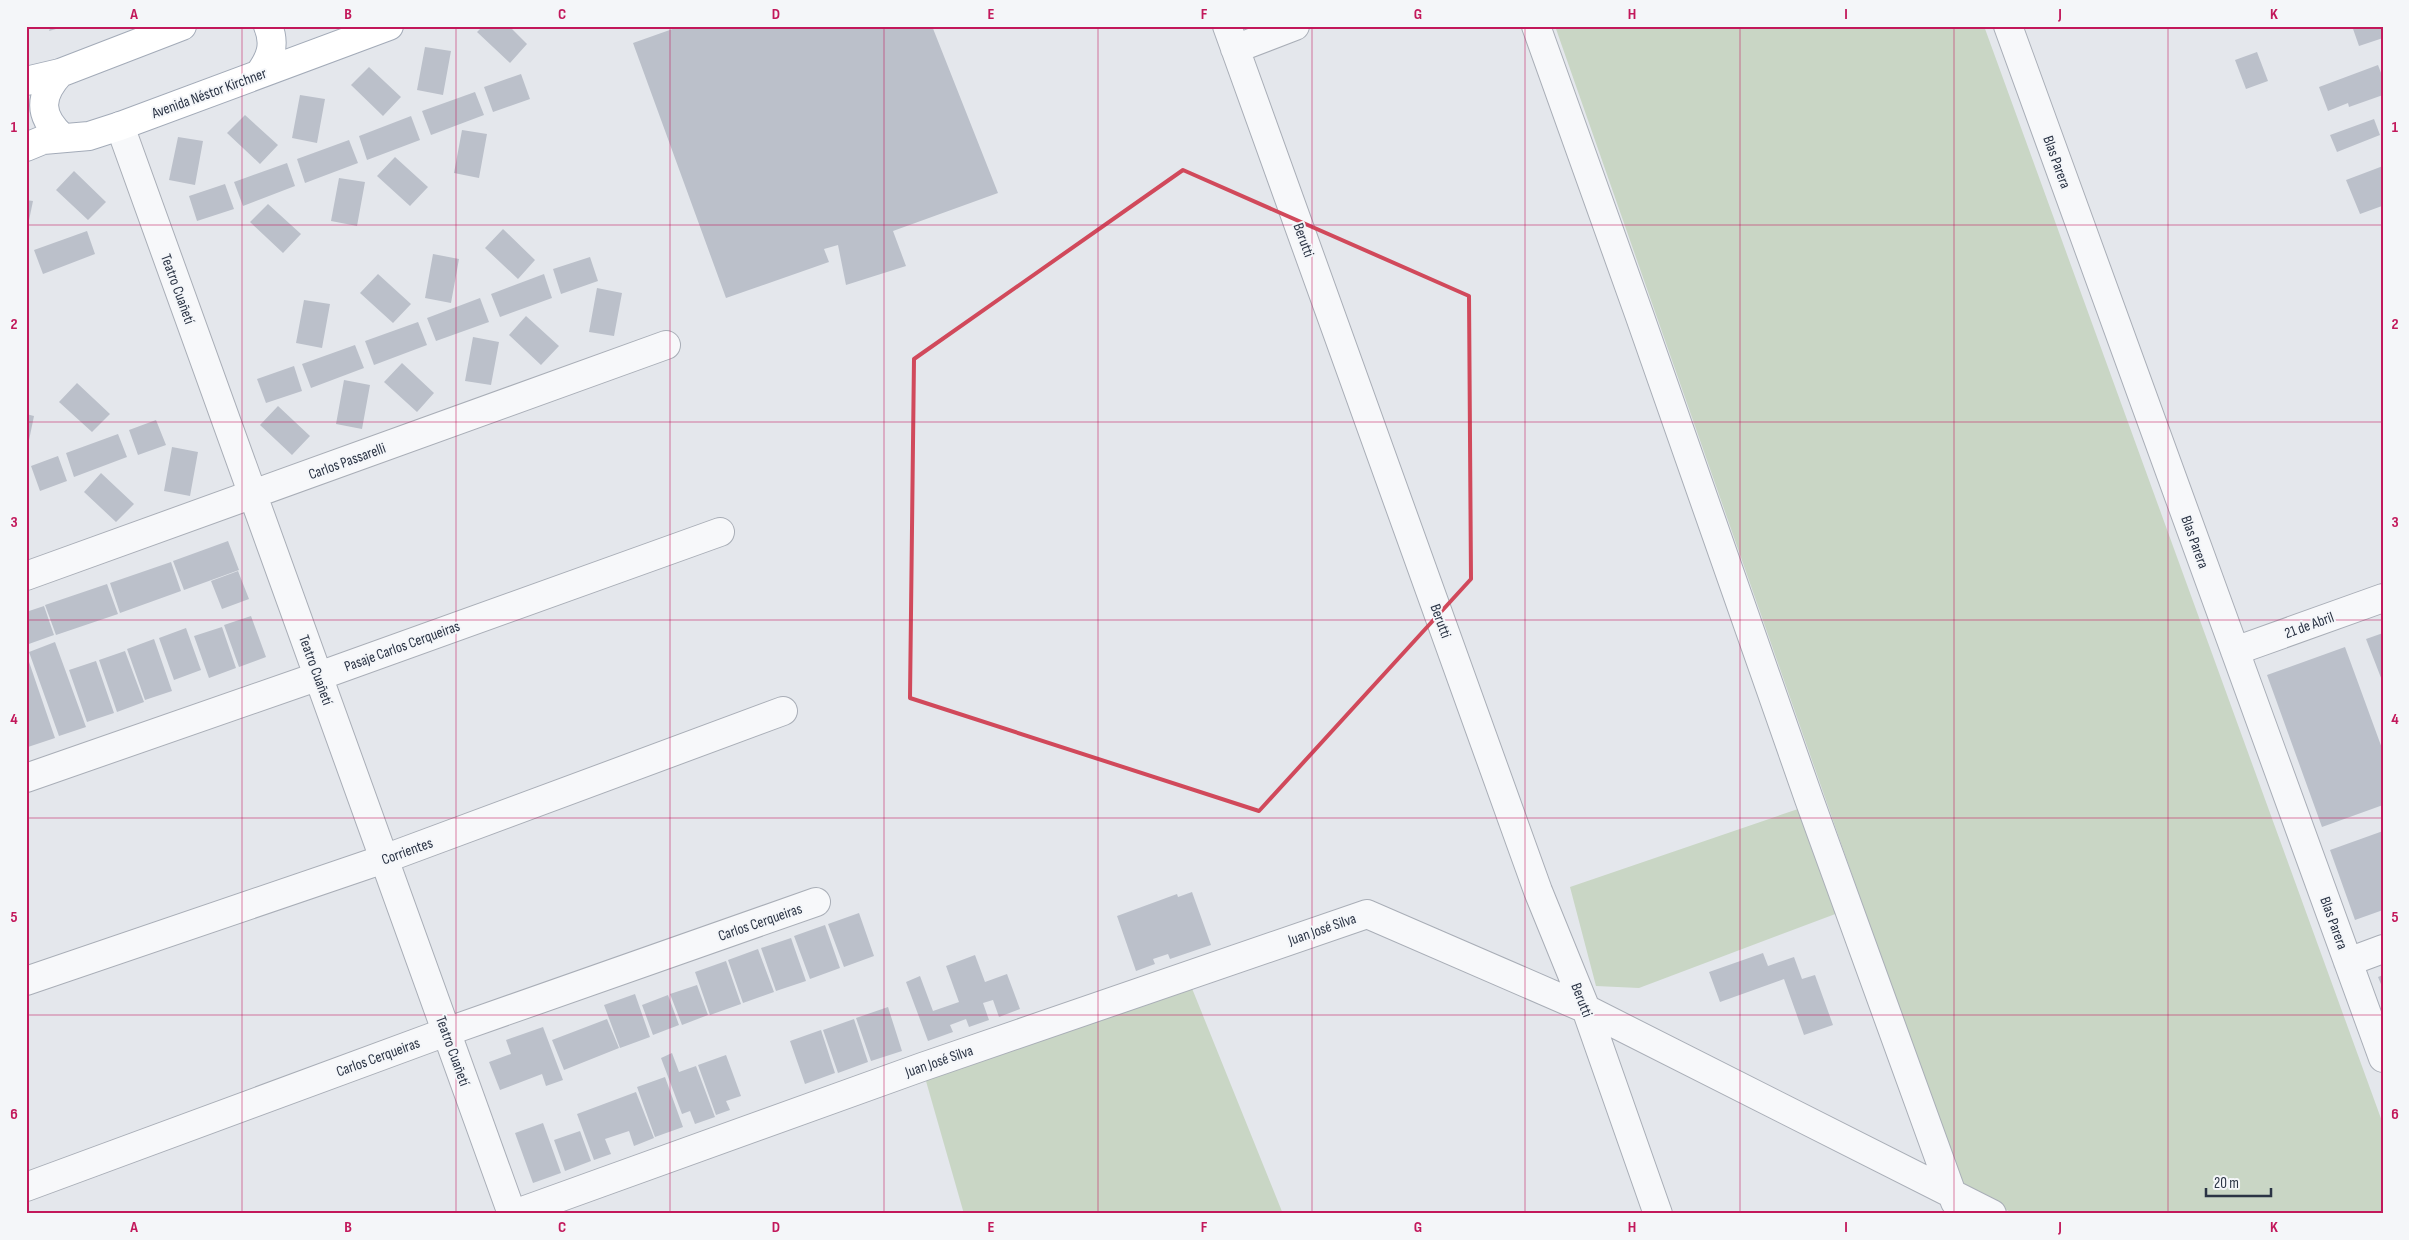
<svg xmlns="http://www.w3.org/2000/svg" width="2409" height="1240" viewBox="0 0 2409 1240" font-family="'Sofia Sans Condensed',sans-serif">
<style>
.green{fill:#c9d6c5}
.building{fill:#bbc0ca}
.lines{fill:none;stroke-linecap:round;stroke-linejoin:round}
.minor-casing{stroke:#a9aeb7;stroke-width:30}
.major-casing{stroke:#a3abb8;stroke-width:30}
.minor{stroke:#f7f8fa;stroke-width:28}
.major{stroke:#fff;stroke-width:28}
.marked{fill:none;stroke:#d1495b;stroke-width:4;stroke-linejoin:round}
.grid{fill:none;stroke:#c2185b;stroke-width:1;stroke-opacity:0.55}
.labels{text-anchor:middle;stroke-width:4;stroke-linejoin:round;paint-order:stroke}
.street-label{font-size:15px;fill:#2b3445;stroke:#f4f6f9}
.neatline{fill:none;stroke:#c2185b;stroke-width:2}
.grid-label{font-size:16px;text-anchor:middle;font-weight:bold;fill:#c2185b}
</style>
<rect width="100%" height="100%" fill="#e4e7ec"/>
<path class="green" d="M 1555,26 L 1984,26 L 2383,1124 L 2383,1214 L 2015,1214 L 1962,1189 Z
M 1801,808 L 1838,913 L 1639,988 L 1596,986 L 1570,887 Z
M 1187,976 L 1283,1214 L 964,1214 L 922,1067 Z"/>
<path class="building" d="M 51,26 L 63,26 L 63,27 L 49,31 Z
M 483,26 L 509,26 L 527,44 L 510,63 L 477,32 Z
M 681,26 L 932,26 L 998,193 L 893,231 L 906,266 L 846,285 L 838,245 L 824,249 L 829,262 L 726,298 L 633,43 Z
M 2352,26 L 2383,26 L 2383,38 L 2359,46 Z
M 425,47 L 451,51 L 443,95 L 417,90 Z
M 2257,52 L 2268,81 L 2246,89 L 2235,60 Z
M 2378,65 L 2383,78 L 2383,95 L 2349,107 L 2348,103 L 2328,111 L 2319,87 Z
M 369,67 L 401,97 L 383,116 L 351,85 Z
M 521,74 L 530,99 L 493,112 L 484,87 Z
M 475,92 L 484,115 L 431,135 L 422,111 Z
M 300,95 L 325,99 L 317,143 L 292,138 Z
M 245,115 L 278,145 L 260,164 L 227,133 Z
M 411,116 L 420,140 L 367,160 L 359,136 Z
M 2374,119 L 2380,135 L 2337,152 L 2330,135 Z
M 462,130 L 487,134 L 479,178 L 454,173 Z
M 178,137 L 203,141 L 195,185 L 169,180 Z
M 349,140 L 358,163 L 305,183 L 297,159 Z
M 395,157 L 428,187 L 410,206 L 377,176 Z
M 287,163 L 295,186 L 243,206 L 234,182 Z
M 2383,166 L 2382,206 L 2360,214 L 2346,180 Z
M 74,171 L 106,202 L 88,220 L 56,190 Z
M 339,178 L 365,182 L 357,226 L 331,221 Z
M 225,184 L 234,209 L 197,221 L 189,196 Z
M 26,200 L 33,201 L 27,230 L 26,229 Z
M 268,204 L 301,234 L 283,253 L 250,222 Z
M 503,229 L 535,260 L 518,279 L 485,248 Z
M 87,231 L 95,254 L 43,274 L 34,250 Z
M 433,254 L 459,259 L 451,303 L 425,298 Z
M 590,257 L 598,281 L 561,294 L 553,269 Z
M 378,274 L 411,304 L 393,323 L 360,293 Z
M 544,274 L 552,298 L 500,317 L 491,294 Z
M 597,288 L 622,293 L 614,336 L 589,332 Z
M 480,298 L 489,322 L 436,341 L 427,318 Z
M 304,300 L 330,304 L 322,348 L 296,343 Z
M 526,316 L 559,346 L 541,365 L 509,335 Z
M 418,322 L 427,345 L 374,365 L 365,341 Z
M 473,337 L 499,342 L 491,385 L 465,381 Z
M 355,345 L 364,368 L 311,388 L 302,364 Z
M 402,363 L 434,393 L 417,412 L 384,382 Z
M 294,366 L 302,391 L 266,403 L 257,379 Z
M 344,380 L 370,385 L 362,429 L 336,424 Z
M 77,383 L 110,414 L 92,432 L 59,402 Z
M 278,406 L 310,436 L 292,455 L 260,425 Z
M 26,414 L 34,416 L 27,450 L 26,450 Z
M 156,420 L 166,445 L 138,455 L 129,430 Z
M 118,434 L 127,457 L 74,477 L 66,453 Z
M 172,447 L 198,452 L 190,496 L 164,491 Z
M 58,456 L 67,481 L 40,491 L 31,466 Z
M 101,473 L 134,504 L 116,522 L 84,492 Z
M 228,541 L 239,570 L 184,590 L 173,561 Z
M 171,562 L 181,591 L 120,613 L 110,583 Z
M 238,571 L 249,599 L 222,609 L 211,581 Z
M 107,584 L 118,614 L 56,635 L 45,605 Z
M 44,606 L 54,635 L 26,645 L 26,612 Z
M 251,616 L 266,657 L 239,667 L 224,625 Z
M 222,627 L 236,668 L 209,678 L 194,636 Z
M 186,628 L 201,670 L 174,680 L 159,638 Z
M 2383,633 L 2383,683 L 2366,639 Z
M 154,639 L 172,691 L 145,700 L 127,649 Z
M 55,642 L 86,727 L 59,736 L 29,652 Z
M 2345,647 L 2383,751 L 2383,805 L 2322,827 L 2267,675 Z
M 125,651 L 144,702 L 117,712 L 99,660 Z
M 27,656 L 55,738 L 28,747 L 26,742 Z
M 96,661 L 114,713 L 87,722 L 69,670 Z
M 2383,831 L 2383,910 L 2355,920 L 2330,850 Z
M 1192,892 L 1211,945 L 1170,959 L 1168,954 L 1153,959 L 1155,964 L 1136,971 L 1117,916 L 1177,894 L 1178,897 Z
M 859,913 L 874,956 L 844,967 L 828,924 Z
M 825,925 L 840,968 L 810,979 L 794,936 Z
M 791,938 L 806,981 L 776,991 L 761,948 Z
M 758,949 L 774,992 L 743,1003 L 728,960 Z
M 1763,953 L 1768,966 L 1794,957 L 1802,979 L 1815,975 L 1833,1025 L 1804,1035 L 1784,979 L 1720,1002 L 1709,972 Z
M 975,955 L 985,982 L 1007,974 L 1020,1009 L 999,1017 L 993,1000 L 983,1003 L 989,1020 L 969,1027 L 966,1019 L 950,1025 L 953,1032 L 928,1041 L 906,982 L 920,976 L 933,1011 L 959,1002 L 946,966 Z
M 726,961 L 741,1004 L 710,1015 L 695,972 Z
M 2383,975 L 2383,989 L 2378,977 Z
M 697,985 L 708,1015 L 682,1025 L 670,994 Z
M 635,994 L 650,1037 L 620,1048 L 604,1005 Z
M 668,995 L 679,1025 L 653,1035 L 642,1005 Z
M 888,1007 L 902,1051 L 871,1061 L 856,1018 Z
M 607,1019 L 619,1048 L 564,1070 L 552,1040 Z
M 854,1019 L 868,1062 L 838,1073 L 823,1030 Z
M 543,1027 L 563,1080 L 546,1086 L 542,1074 L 500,1090 L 489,1062 L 511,1054 L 506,1040 Z
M 821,1030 L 835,1073 L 805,1084 L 790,1041 Z
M 672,1053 L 679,1072 L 696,1066 L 715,1117 L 695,1124 L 690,1111 L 682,1114 L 661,1058 Z
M 726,1055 L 741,1096 L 726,1101 L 730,1110 L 716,1115 L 698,1065 Z
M 665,1077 L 683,1127 L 655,1137 L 637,1087 Z
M 636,1092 L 654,1138 L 634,1146 L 629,1131 L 605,1139 L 611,1154 L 594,1160 L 577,1114 Z
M 543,1123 L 561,1173 L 533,1183 L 515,1133 Z
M 580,1131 L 591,1161 L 565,1171 L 554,1140 Z"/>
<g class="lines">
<g class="minor-casing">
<path id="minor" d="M 1227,26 L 1538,891 L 1586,1009 L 1658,1214
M 1536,26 L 1639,314 L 1809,799 L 1955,1202
M 2008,26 L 2383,1058
M 1235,49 L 1295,26
M 120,126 L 512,1214
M 26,576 L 666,345
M 2235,651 L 2383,598
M 26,778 L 319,676 L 720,532
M 2348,962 L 2383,949
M 26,981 L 384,859 L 783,711
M 26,1187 L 446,1032 L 816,902
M 514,1214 L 922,1067 L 1367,914 L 1586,1009 L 1992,1214"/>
</g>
<g class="major-casing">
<path id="major" d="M 60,73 C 39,96 38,115 62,137
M 259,74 C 270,59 276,45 268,26
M 26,81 L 60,73 L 182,26
M 26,147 L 43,140 L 89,136 L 120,126 L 389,26"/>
</g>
<use href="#minor" class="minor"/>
<use href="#major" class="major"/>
</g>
<path class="marked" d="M 1183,170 L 1469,296 L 1471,579 L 1259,811 L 910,698 L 914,359 Z"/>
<path class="grid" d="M 242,26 L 242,1214M 456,26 L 456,1214M 670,26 L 670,1214M 884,26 L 884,1214M 1098,26 L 1098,1214M 1312,26 L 1312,1214M 1525,26 L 1525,1214M 1740,26 L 1740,1214M 1954,26 L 1954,1214M 2168,26 L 2168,1214M 26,225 L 2383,225M 26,422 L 2383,422M 26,620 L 2383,620M 26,818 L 2383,818M 26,1015 L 2383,1015"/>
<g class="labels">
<g class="street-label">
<text transform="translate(209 93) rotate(-20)" y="5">Avenida Néstor Kirchner</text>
<text transform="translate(2057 162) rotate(70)" y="5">Blas Parera</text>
<text transform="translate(1304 240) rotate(70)" y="5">Berutti</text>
<text transform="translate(178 289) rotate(70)" y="5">Teatro Cuañetí</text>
<text transform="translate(347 461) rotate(-20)" y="5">Carlos Passarelli</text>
<text transform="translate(2195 542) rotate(70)" y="5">Blas Parera</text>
<text transform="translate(1441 621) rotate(70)" y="5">Berutti</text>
<text transform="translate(2309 625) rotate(-20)" y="5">21 de Abril</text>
<text transform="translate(402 646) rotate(-20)" y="5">Pasaje Carlos Cerqueiras</text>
<text transform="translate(316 670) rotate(70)" y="5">Teatro Cuañetí</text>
<text transform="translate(407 851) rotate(-20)" y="5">Corrientes</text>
<text transform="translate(760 922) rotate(-19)" y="5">Carlos Cerqueiras</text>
<text transform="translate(2334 923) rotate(70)" y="5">Blas Parera</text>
<text transform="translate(1322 929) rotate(-19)" y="5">Juan José Silva</text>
<text transform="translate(1582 1000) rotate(69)" y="5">Berutti</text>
<text transform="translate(453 1051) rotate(70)" y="5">Teatro Cuañetí</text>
<text transform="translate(378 1057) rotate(-20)" y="5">Carlos Cerqueiras</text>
<text transform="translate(939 1061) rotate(-19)" y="5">Juan José Silva</text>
</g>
</g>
<rect width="2409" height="1240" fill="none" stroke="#f4f6f9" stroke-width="55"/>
<path d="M2206 1188v8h65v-8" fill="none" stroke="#2b3445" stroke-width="2.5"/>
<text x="2214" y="1188" font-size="15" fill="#2b3445" stroke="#f4f6f9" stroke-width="4" paint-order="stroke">20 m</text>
<rect x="28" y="28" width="2354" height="1184" class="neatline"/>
<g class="grid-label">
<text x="134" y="19">A</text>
<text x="348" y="19">B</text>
<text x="562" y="19">C</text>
<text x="776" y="19">D</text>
<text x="991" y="19">E</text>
<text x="1204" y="19">F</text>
<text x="1418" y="19">G</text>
<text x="1632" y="19">H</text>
<text x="1846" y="19">I</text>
<text x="2060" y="19">J</text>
<text x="2274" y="19">K</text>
<text x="14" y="132">1</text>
<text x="2395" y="132">1</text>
<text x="14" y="329">2</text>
<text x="2395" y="329">2</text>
<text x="14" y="527">3</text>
<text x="2395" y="527">3</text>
<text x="14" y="724">4</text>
<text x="2395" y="724">4</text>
<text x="14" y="922">5</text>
<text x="2395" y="922">5</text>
<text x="14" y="1119">6</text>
<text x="2395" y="1119">6</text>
<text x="134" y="1232">A</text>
<text x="348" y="1232">B</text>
<text x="562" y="1232">C</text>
<text x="776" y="1232">D</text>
<text x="991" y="1232">E</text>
<text x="1204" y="1232">F</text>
<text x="1418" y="1232">G</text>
<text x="1632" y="1232">H</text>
<text x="1846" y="1232">I</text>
<text x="2060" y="1232">J</text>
<text x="2274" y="1232">K</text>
</g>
</svg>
